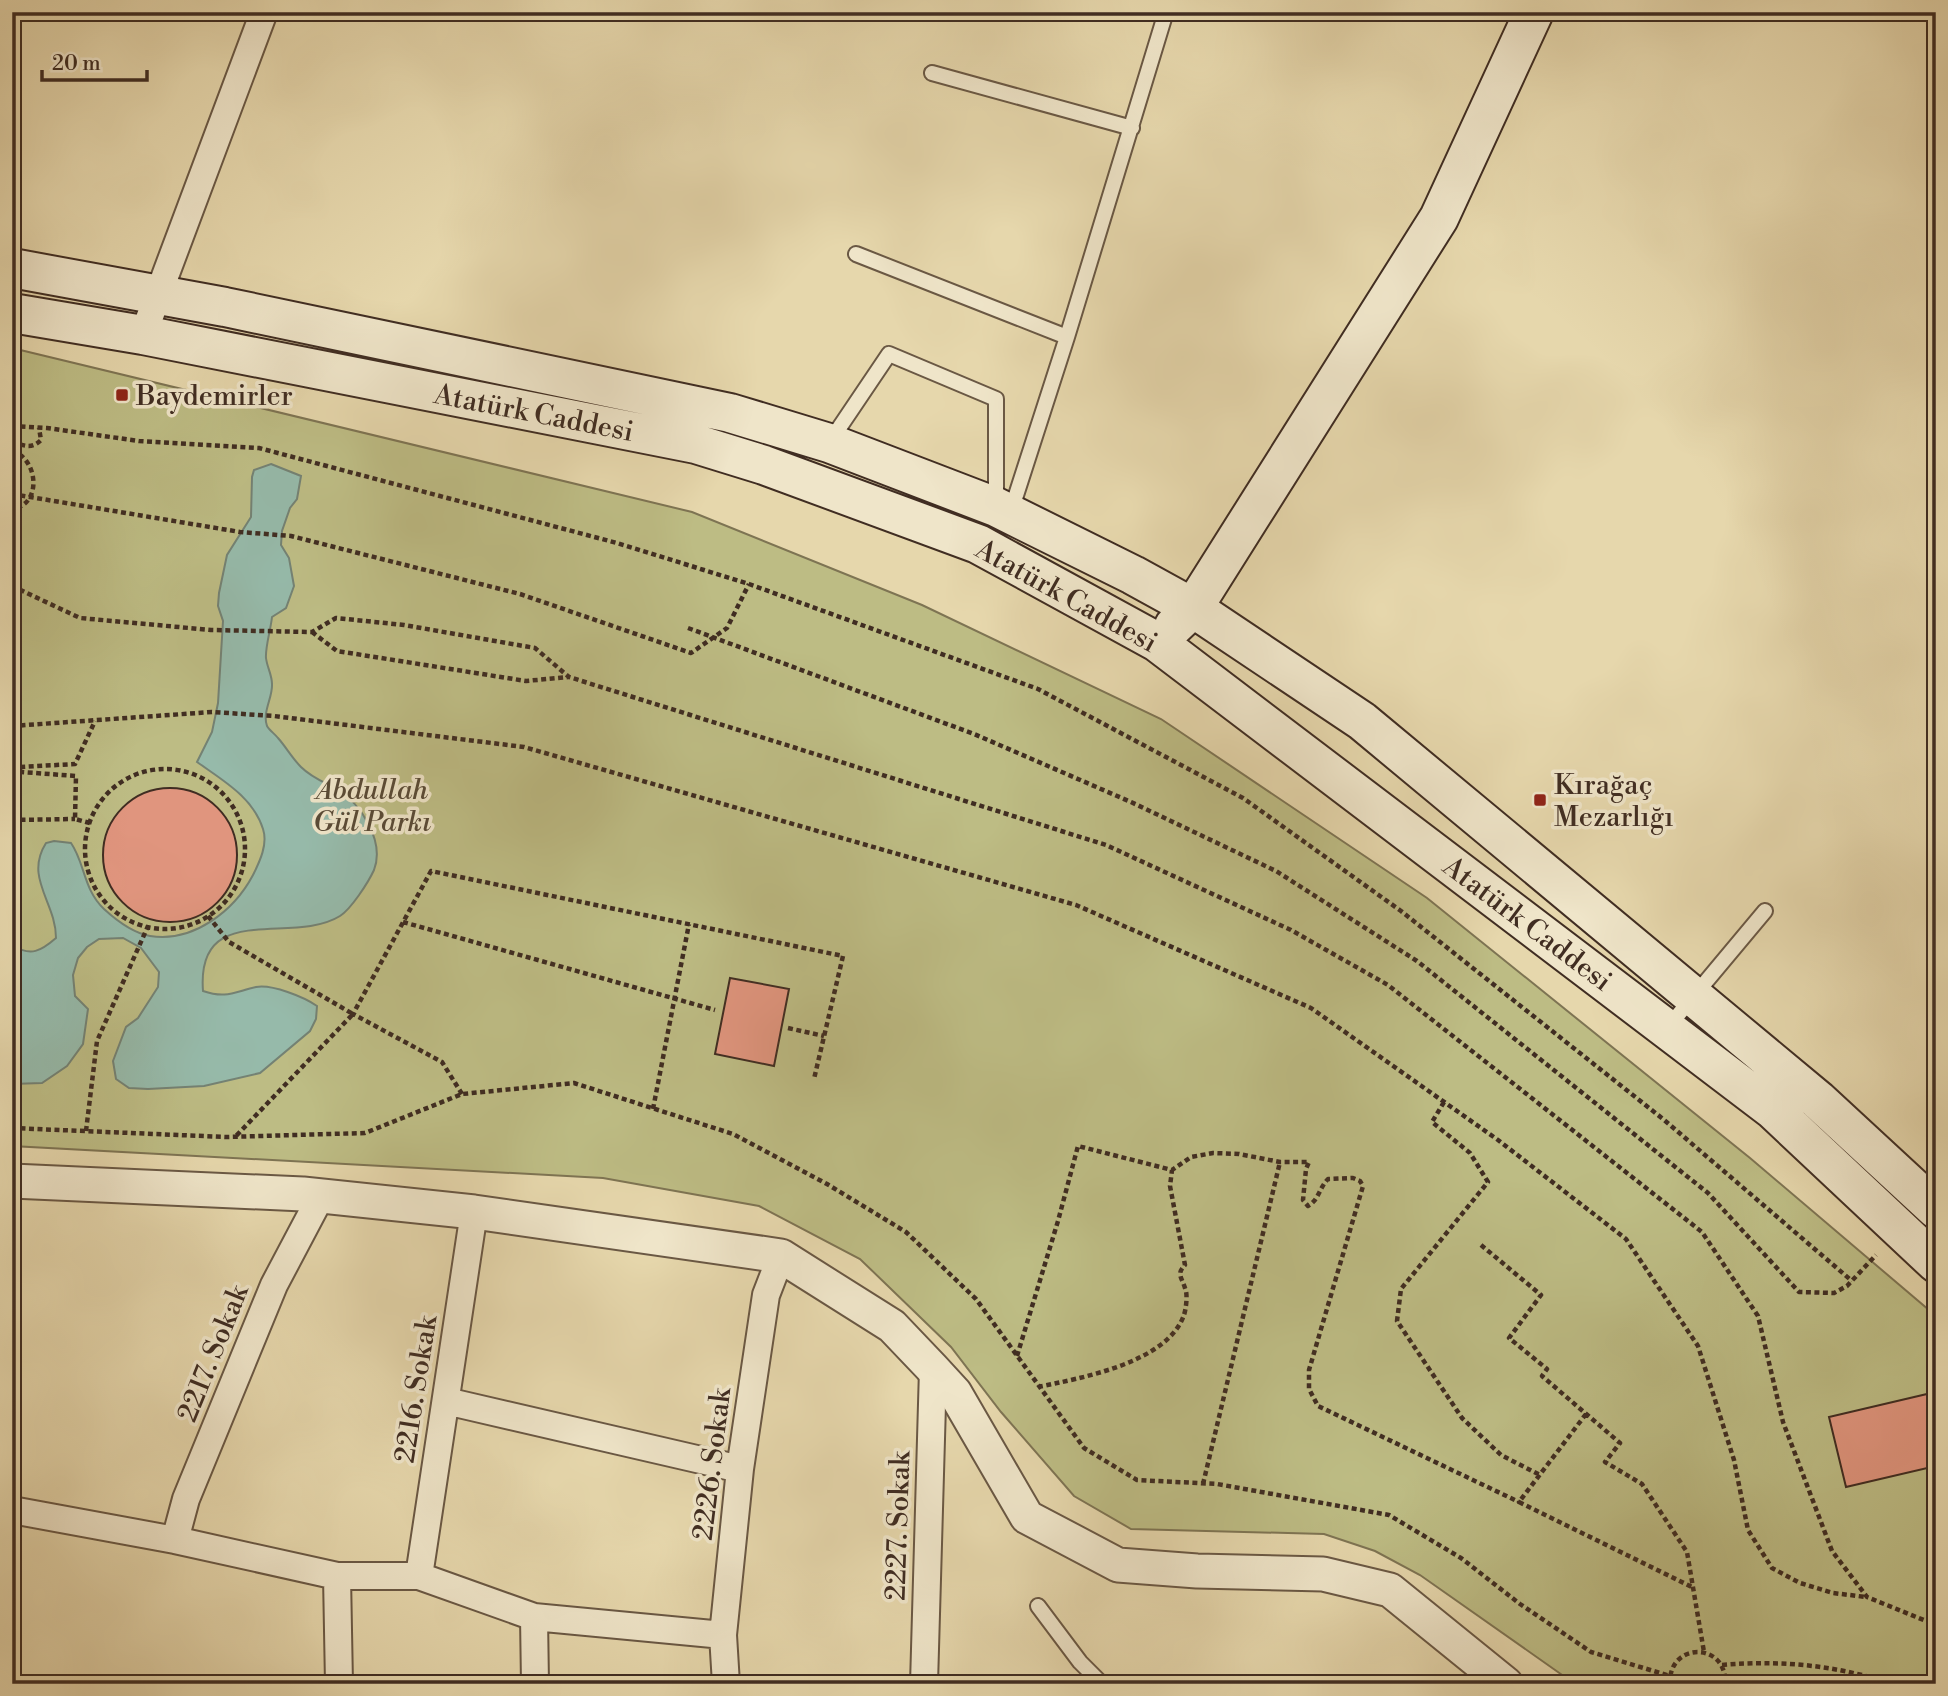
<svg xmlns="http://www.w3.org/2000/svg" width="1948" height="1696" viewBox="0 0 1948 1696" font-family="'Libre Bodoni',serif">
<style>
.green{fill:#bdbc84;stroke:#7e7453;stroke-width:2}
.water{fill:#96baaa;stroke:#748274;stroke-width:2}
.building{fill:#e0957e;stroke:#402d22;stroke-width:2}
.lines{fill:none;stroke-linecap:round;stroke-linejoin:round}
.service-casing{stroke:#6a5844;stroke-width:18}
.minor-casing{stroke:#6a5844;stroke-width:30}
.tertiary-casing{stroke:#6a5844;stroke-width:37}
.secondary-casing{stroke:#402d22;stroke-width:42}
.path{stroke:#402d22;stroke-width:4.5;stroke-dasharray:5 3.5;stroke-linecap:butt}
.service{stroke:#efe5c9;stroke-width:14}
.minor{stroke:#efe5c9;stroke-width:26}
.tertiary{stroke:#efe5c9;stroke-width:33}
.secondary{stroke:#efe5c9;stroke-width:38}
.poi-dot{fill:#8f2418;stroke:#efe5c9;stroke-width:2.5}
.labels{text-anchor:middle;stroke-width:7;stroke-linejoin:round;paint-order:stroke}
.poi-label{font-size:28px;fill:#402d22;stroke:#efe5c9;text-anchor:start}
.street-label{font-size:28px;fill:#402d22;stroke:#efe5c9}
.park-label{font-size:28px;font-style:italic;fill:#594a36;stroke:#efe5c9}
</style>
<rect width="100%" height="100%" fill="#e6d7ac"/>
<filter id="stains"><feTurbulence type="fractalNoise" baseFrequency=".00286" numOctaves="4"/><feColorMatrix values="0 0 0 0 .2 0 0 0 0 .09 0 0 0 0 .02 0 0 0 .5 -.17"/></filter>
<radialGradient id="worn" r=".72"><stop offset=".6" stop-color="#630" stop-opacity="0"/><stop offset="1" stop-color="#630" stop-opacity=".3"/></radialGradient>
<path class="green" d="M 12,348 L 692,512 L 922,605 L 1161,719 L 1427,898 L 1750,1158 L 1936,1316 L 1936,1684 L 1575,1684 L 1420,1575 L 1375,1551 L 1324,1534 L 1131,1529 L 1074,1496 L 1001,1412 L 951,1347 L 860,1259 L 759,1206 L 603,1178 L 12,1146 Z"/>
<path class="water" d="M 271,464 L 301,476 L 297,499 L 290,508 L 282,531 L 281,545 L 289,558 L 294,586 L 286,608 L 272,617 C 271,628 265,648 266,658 C 267,667 272,675 272,684 C 273,697 262,712 267,726 C 269,730 275,734 278,738 C 286,747 292,758 301,767 C 312,778 324,782 337,789 C 361,804 385,841 374,870 C 368,883 351,909 340,916 C 292,946 196,899 203,991 C 226,999 234,992 256,987 C 272,984 304,997 317,1006 L 316,1019 L 310,1031 L 260,1073 L 204,1086 L 148,1089 L 129,1088 L 116,1079 L 113,1061 L 126,1027 L 138,1018 L 158,987 L 159,972 L 141,948 L 123,938 L 99,939 L 87,947 L 78,958 L 73,975 L 75,996 L 88,1009 L 83,1044 L 67,1066 L 42,1083 L 12,1084 L 12,945 C 31,957 41,951 56,938 C 56,902 24,878 46,843 L 54,841 L 71,843 C 85,863 83,889 104,909 C 116,920 133,933 150,936 C 193,943 234,911 253,875 C 260,861 268,844 263,829 C 253,797 222,780 197,762 L 212,732 L 218,703 L 223,621 L 218,606 L 219,593 L 227,555 L 251,517 L 252,477 L 254,470 Z"/>
<path class="building" d="M103 855a67 67 0 1 1 134 0a67 67 0 1 1-134 0Z
M 730,978 L 789,989 L 774,1066 L 715,1054 Z
M 1927,1394 L 1936,1429 L 1936,1466 L 1846,1487 L 1829,1417 Z"/>
<g class="lines">
<g class="service-casing">
<path id="service" d="M 932,73 L 1132,128
M 856,254 L 1067,337
M 831,440 L 889,354 L 996,399 L 996,505
M 1010,514 L 1067,337 L 1166,12
M 1668,1027 L 1765,911
M 1038,1606 L 1080,1662 L 1102,1684"/>
</g>
<g class="minor-casing">
<path id="minor" d="M 143,335 L 264,12
M 446,1401 L 740,1469
M 12,1510 L 175,1540 L 337,1576 L 419,1576 L 534,1617 L 723,1635
M 175,1540 L 186,1499 L 274,1285 L 321,1196
M 337,1576 L 339,1684
M 419,1576 L 474,1212
M 534,1617 L 535,1684
M 726,1684 L 723,1635 L 740,1469 L 766,1295 L 781,1256
M 924,1684 L 933,1369"/>
</g>
<g class="tertiary-casing">
<path id="tertiary" d="M 12,1181 L 303,1194 L 474,1212 L 781,1256 L 892,1326 L 933,1369 L 955,1393 L 1027,1517 L 1118,1565 L 1197,1571 L 1323,1574 L 1390,1590 L 1506,1684"/>
</g>
<g class="secondary-casing">
<path id="secondary" d="M 12,268 L 225,307 L 730,413 L 829,443 L 996,507 L 1133,575 L 1193,608 L 1362,721 L 1818,1100 L 1936,1209
M 12,313 L 143,335 L 696,444 L 764,465 L 978,544 L 1157,642 L 1772,1109 L 1936,1263
M 1174,626 L 1193,608 L 1439,218 L 1534,12"/>
</g>
<path class="path" d="M 12,426 L 47,428 L 139,441 L 259,448 L 617,543 L 749,584 L 1038,689 L 1243,798 L 1401,911 L 1663,1119 L 1852,1281
M 12,442 C 24,445 31,450 41,440 L 39,428
M 12,451 C 38,458 43,505 12,509
M 12,494 L 240,532 L 291,536 L 520,594 L 691,653 L 727,628 L 749,584
M 12,586 L 80,618 L 211,630 L 312,632 L 336,618 L 404,625 L 535,648 L 569,677 L 1106,845 L 1291,930 L 1388,985 L 1702,1232 L 1758,1316 L 1783,1422 L 1832,1551 L 1867,1597 L 1936,1625
M 688,628 L 974,734 L 1131,802 L 1276,871 L 1417,961 L 1708,1193 L 1799,1292 L 1834,1293 L 1847,1286 L 1876,1255
M 312,632 L 337,651 L 526,681 L 568,677
M 12,726 L 212,712 L 274,716 L 524,747 L 1076,905 L 1311,1008 L 1498,1140 L 1626,1239 L 1698,1346 L 1734,1460 L 1748,1530 L 1772,1568 L 1800,1583 L 1833,1593 L 1866,1597
M85 849a80 80 0 1 1 160 0a80 80 0 1 1-160 0Z
M 12,820 L 75,819
M 90,823 L 75,819 L 76,776 L 21,772 L 20,767 L 75,764 L 95,721
M 208,916 L 229,942 L 353,1014 L 236,1136
M 403,922 L 715,1010
M 788,1028 L 824,1036
M 462,1094 L 442,1062 L 353,1014 L 431,871 L 843,956 L 814,1079
M 1444,1102 L 1432,1122 L 1470,1153 L 1488,1182 L 1401,1289 L 1397,1321 L 1462,1418 L 1501,1455 L 1540,1475
M 653,1109 L 689,924
M 12,1128 L 226,1137 L 365,1133 L 462,1094 L 574,1083 L 733,1134 L 827,1184 L 906,1232 L 976,1299 L 1084,1448 L 1137,1480 L 1217,1484 L 1389,1515 L 1461,1558 L 1520,1604 L 1591,1652 L 1670,1676
M 86,1131 L 97,1041 L 148,926
M 1481,1245 L 1541,1295 L 1509,1338 L 1547,1369 L 1542,1376 L 1620,1443 L 1605,1462 L 1642,1484 L 1687,1552 L 1704,1652
M 1017,1356 L 1058,1221 L 1078,1146 L 1172,1170 L 1191,1157 L 1213,1153 L 1239,1154 L 1280,1162 L 1309,1162 L 1306,1169 L 1303,1200 L 1308,1206 C 1319,1200 1319,1188 1328,1179 L 1353,1178 L 1360,1181 L 1363,1186 L 1309,1370 L 1309,1389 L 1318,1406 L 1519,1502
M 1038,1387 C 1081,1378 1167,1363 1184,1315 C 1186,1309 1188,1294 1185,1288 C 1182,1278 1176,1274 1185,1265 L 1170,1186 L 1172,1170
M 1586,1414 L 1519,1502 L 1692,1587
M 1203,1484 L 1280,1162
M 1722,1665 C 1782,1660 1835,1665 1893,1684
M 1670,1684 C 1668,1641 1728,1642 1725,1684"/>
<use href="#service" class="service"/>
<use href="#minor" class="minor"/>
<use href="#tertiary" class="tertiary"/>
<use href="#secondary" class="secondary"/>
</g>
<g class="poi-dot">
<rect x="115" y="388" width="14" height="14" rx="3.5"/>
<rect x="1533" y="793" width="14" height="14" rx="3.5"/>
</g>
<g class="labels">
<g class="poi-label">
<text x="136" y="405">Baydemirler</text>
<text x="1554" y="794">Kırağaç<tspan x="1554" dy="32">Mezarlığı</tspan></text>
</g>
<g class="street-label">
<text transform="translate(534 412) rotate(11)" y="10">Atatürk Caddesi</text>
<text transform="translate(1067 595) rotate(29)" y="10">Atatürk Caddesi</text>
<text transform="translate(1528 923) rotate(37)" y="10">Atatürk Caddesi</text>
<text transform="translate(212 1353) rotate(-68)" y="10">2217. Sokak</text>
<text transform="translate(415 1389) rotate(-81)" y="10">2216. Sokak</text>
<text transform="translate(711 1464) rotate(-83)" y="10">2226. Sokak</text>
<text transform="translate(897 1526) rotate(-88)" y="10">2227. Sokak</text>
</g>
<g class="park-label">
<text x="372" y="799">Abdullah<tspan x="372" dy="32">Gül Parkı</tspan></text>
</g>
</g>
<rect width="1948" height="1696" fill="none" stroke="#e6d7ac" stroke-width="42"/>
<rect x="14" y="14" width="1920" height="1668" fill="none" stroke="#402d22" stroke-width="3.5"/>
<rect x="21" y="21" width="1906" height="1654" fill="none" stroke="#402d22" stroke-width="2"/>
<path d="M42 70v10h105v-10" fill="none" stroke="#402d22" stroke-width="3.5"/>
<text x="52" y="70" font-size="21" fill="#402d22" stroke="#efe5c9" stroke-width="5" paint-order="stroke">20 m</text>
<rect width="100%" height="100%" filter="url(#stains)"/>
<rect width="100%" height="100%" fill="url(#worn)"/>
</svg>
